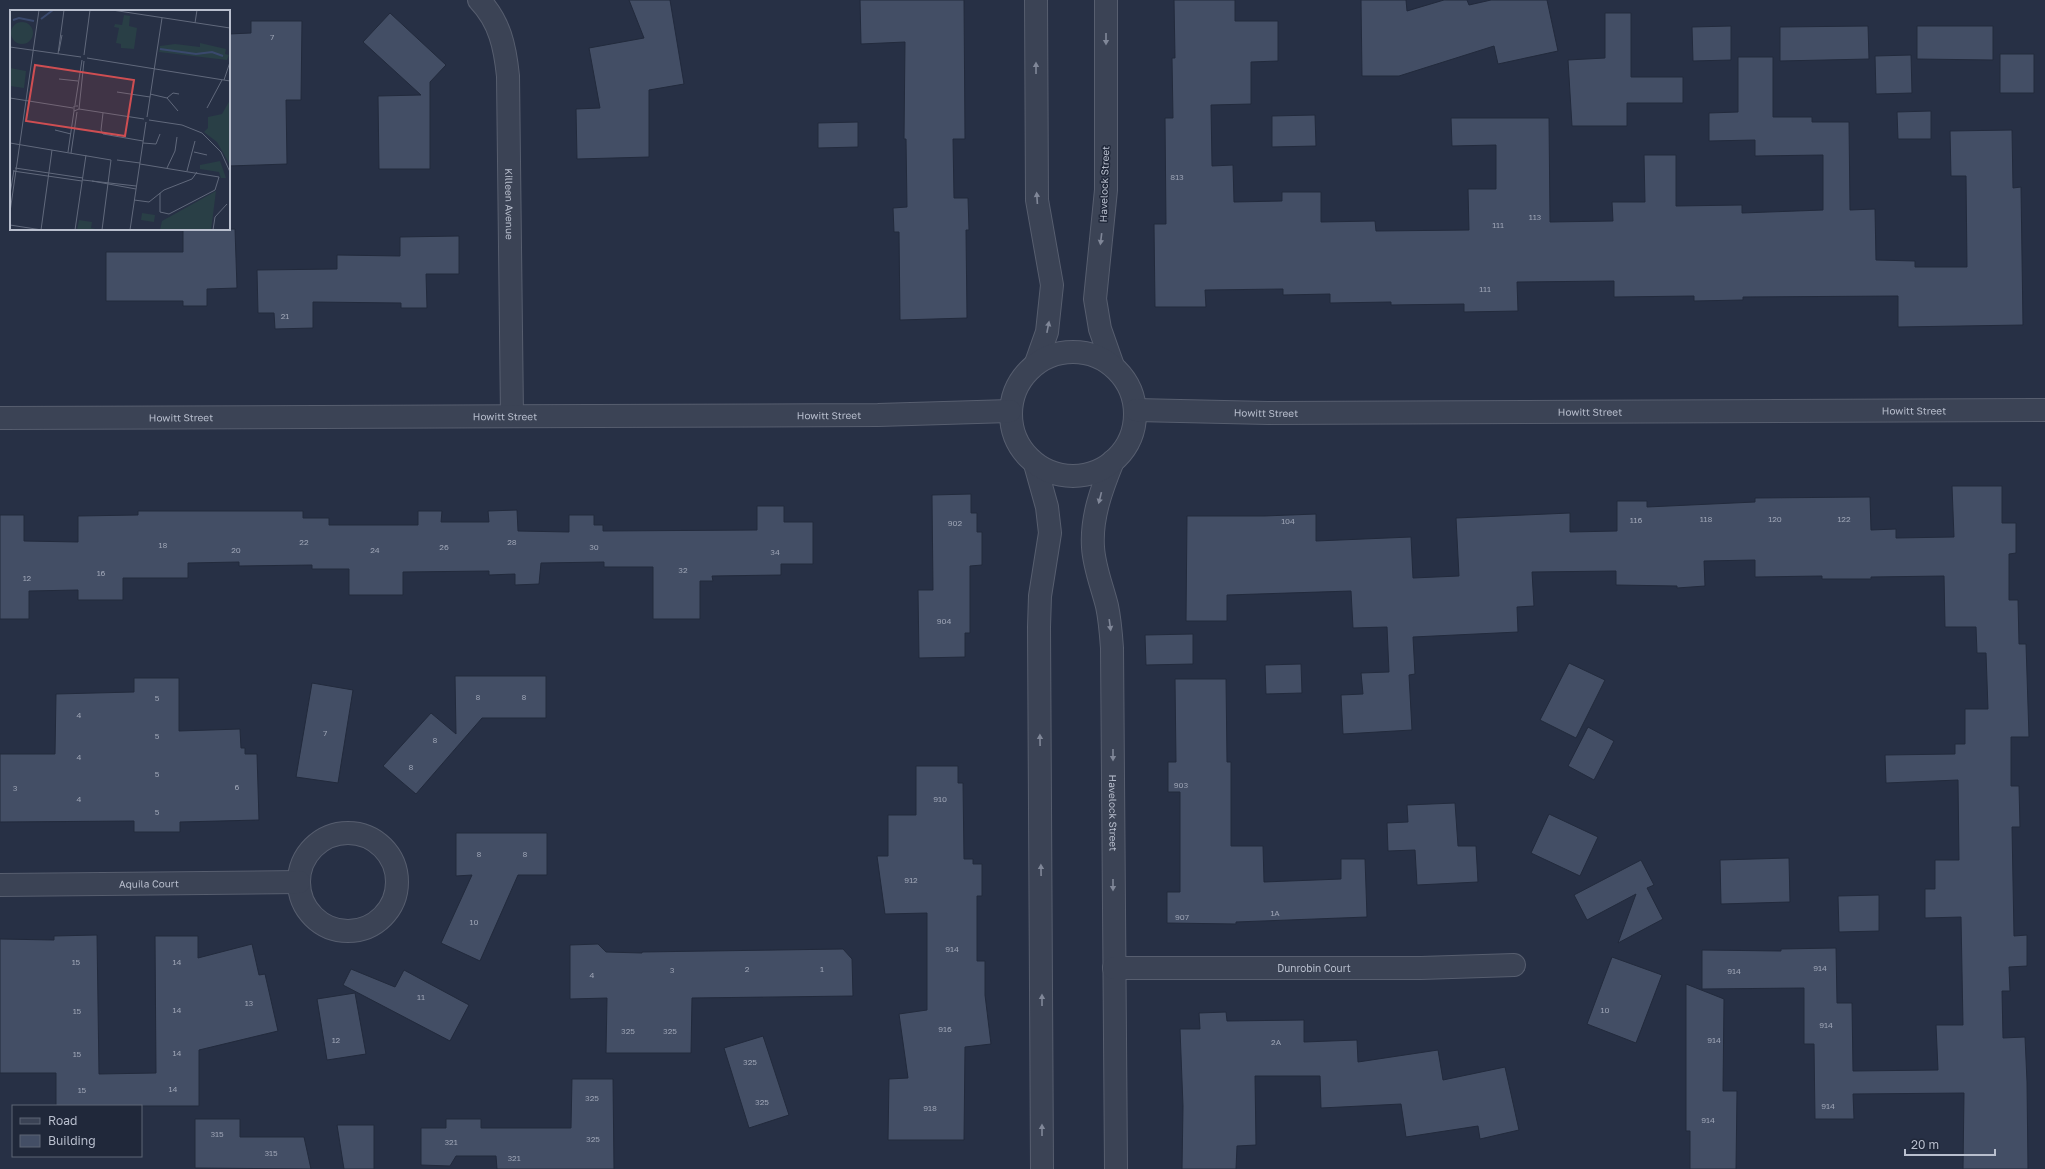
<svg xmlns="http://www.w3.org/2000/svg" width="2045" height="1169" viewBox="0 0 2045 1169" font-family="'Golos Text',sans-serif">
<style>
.building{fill:#434e65;stroke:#222a3c}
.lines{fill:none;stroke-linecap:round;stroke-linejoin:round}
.minor-casing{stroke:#575e6f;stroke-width:24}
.tertiary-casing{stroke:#575e6f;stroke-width:24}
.minor{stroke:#3b4355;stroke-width:22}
.tertiary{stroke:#3b4355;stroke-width:22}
.oneway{fill:#808798}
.labels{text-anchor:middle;stroke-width:3;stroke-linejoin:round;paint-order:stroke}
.number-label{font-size:8px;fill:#9ca3b4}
.street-label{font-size:10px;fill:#b9bfce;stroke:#20283a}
.inset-river{fill:none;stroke:#3a496d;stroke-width:2}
.inset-road{fill:none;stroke:#61697c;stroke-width:1}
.view{fill:#cf4e52;fill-opacity:0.15;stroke:#cf4e52;stroke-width:2}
.inset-edge{fill:none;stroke:#b9bfce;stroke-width:2}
</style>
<rect width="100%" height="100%" fill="#273045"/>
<path class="building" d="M 629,0 L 670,0 L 684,84 L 649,90 L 649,157 L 577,159 L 576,109 L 600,108 L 589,48 L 644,38 Z
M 860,0 L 964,0 L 965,139 L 953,139 L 954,198 L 968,198 L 969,230 L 966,230 L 967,318 L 900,320 L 899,232 L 894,232 L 893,208 L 907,207 L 906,139 L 904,139 L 905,42 L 861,44 Z
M 1174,0 L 1235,0 L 1235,21 L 1278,21 L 1278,61 L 1251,62 L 1251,104 L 1211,105 L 1212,166 L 1233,165 L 1234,202 L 1282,201 L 1282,192 L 1321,192 L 1321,222 L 1375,221 L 1376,231 L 1469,230 L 1468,189 L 1496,189 L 1496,145 L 1452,146 L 1451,118 L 1549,118 L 1550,222 L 1613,221 L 1612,202 L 1645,202 L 1644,155 L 1676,155 L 1676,206 L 1742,205 L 1742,213 L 1823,210 L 1823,155 L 1755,156 L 1755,140 L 1709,141 L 1709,113 L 1738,112 L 1738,57 L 1773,57 L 1773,117 L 1812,117 L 1812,122 L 1849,122 L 1850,210 L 1875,209 L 1876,260 L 1915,261 L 1915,267 L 1967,267 L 1966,176 L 1951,176 L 1950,131 L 2012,130 L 2013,188 L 2021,187 L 2023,325 L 1898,327 L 1898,296 L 1743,297 L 1743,300 L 1694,301 L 1694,296 L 1614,297 L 1614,281 L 1517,282 L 1518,311 L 1464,312 L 1464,304 L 1391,305 L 1391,302 L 1330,303 L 1330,294 L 1283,295 L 1283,289 L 1205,290 L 1206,307 L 1155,307 L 1154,224 L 1166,224 L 1165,118 L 1173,118 L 1172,58 L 1175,58 Z
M 1361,0 L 1406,0 L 1407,11 L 1444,0 L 1467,0 L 1469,5 L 1491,0 L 1547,0 L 1558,51 L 1498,64 L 1494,46 L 1399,76 L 1362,76 Z
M 390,13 L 446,65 L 430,82 L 430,169 L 379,169 L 378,96 L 421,95 L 363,42 Z
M 1605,13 L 1631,13 L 1631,77 L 1683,77 L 1683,103 L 1627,103 L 1627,126 L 1572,126 L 1568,60 L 1605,58 Z
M 251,21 L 302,21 L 301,100 L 286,100 L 287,164 L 229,166 L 229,34 L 251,33 Z
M 1731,26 L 1731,60 L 1693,61 L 1692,27 Z
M 1868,26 L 1869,59 L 1780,61 L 1780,27 Z
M 1917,26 L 1993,26 L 1993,60 L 1917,59 Z
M 2000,54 L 2034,54 L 2034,93 L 2000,93 Z
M 1911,55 L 1912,93 L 1876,94 L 1875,56 Z
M 1931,111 L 1931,139 L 1898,139 L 1897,112 Z
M 1315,115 L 1316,146 L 1272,147 L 1272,116 Z
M 858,122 L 858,147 L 818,148 L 818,123 Z
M 183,229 L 235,229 L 237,288 L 207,289 L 207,306 L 183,306 L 183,301 L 106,301 L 106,252 L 183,252 Z
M 459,236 L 459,274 L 426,274 L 427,308 L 401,308 L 401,303 L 313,302 L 313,328 L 275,329 L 274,313 L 258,313 L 257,270 L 337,269 L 337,255 L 400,256 L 400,237 Z
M 1952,486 L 2002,486 L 2002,523 L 2016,523 L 2016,553 L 2009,554 L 2009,600 L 2018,600 L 2019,644 L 2026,644 L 2029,737 L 2011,737 L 2011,786 L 2019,786 L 2020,827 L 2012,827 L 2014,936 L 2027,935 L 2027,966 L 2009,967 L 2010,991 L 2002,991 L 2003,1038 L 2025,1037 L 2027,1082 L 2028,1169 L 1963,1169 L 1964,1093 L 1853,1094 L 1854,1119 L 1815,1119 L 1814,1044 L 1804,1044 L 1804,988 L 1702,989 L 1702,950 L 1781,951 L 1781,949 L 1836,948 L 1837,1003 L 1852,1003 L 1853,1071 L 1938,1070 L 1936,1025 L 1963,1025 L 1961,917 L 1925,918 L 1925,889 L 1935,889 L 1935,860 L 1959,860 L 1958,780 L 1886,783 L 1885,755 L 1955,754 L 1955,744 L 1965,744 L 1965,709 L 1988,709 L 1986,653 L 1977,653 L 1976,627 L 1945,627 L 1944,576 L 1871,577 L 1871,579 L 1822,579 L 1822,576 L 1755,577 L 1755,560 L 1704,561 L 1705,586 L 1677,588 L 1677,586 L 1616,585 L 1616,571 L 1532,572 L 1534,606 L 1517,607 L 1518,632 L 1413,637 L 1415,674 L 1409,675 L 1412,730 L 1343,734 L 1341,695 L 1363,694 L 1361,673 L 1389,672 L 1387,627 L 1353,628 L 1351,591 L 1227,595 L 1227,621 L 1186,621 L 1187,516 L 1264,516 L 1316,514 L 1316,541 L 1411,537 L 1413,578 L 1459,576 L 1456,518 L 1570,513 L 1570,532 L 1617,531 L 1617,501 L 1647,501 L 1647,507 L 1755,502 L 1755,498 L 1870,497 L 1871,530 L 1896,529 L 1896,538 L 1954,537 Z
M 971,494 L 971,513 L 977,513 L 977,532 L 982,532 L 982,565 L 970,566 L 970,633 L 965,633 L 965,657 L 919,658 L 918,590 L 933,590 L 932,495 Z
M 757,506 L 784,506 L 784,522 L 813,522 L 813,564 L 781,564 L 781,575 L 712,576 L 713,581 L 700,581 L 700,619 L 653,619 L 653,567 L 604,567 L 604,562 L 541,563 L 539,584 L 515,585 L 515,574 L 489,575 L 489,571 L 403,572 L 403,595 L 349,595 L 349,569 L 312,569 L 312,565 L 239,566 L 239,562 L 188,563 L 188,578 L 123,578 L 123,600 L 78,600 L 78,590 L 29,591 L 29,619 L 0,619 L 0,515 L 24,515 L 24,541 L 78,542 L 78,516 L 138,515 L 138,511 L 303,511 L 303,518 L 329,518 L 329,525 L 418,525 L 418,511 L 442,511 L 441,522 L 489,522 L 488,511 L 517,510 L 518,531 L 569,532 L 569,515 L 594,515 L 594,525 L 603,525 L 603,531 L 757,530 Z
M 1193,634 L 1193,664 L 1146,665 L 1145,635 Z
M 1569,663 L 1605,680 L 1576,738 L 1540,720 Z
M 1301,664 L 1302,693 L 1266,694 L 1265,665 Z
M 455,676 L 546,676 L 546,718 L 482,718 L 416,794 L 383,766 L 431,713 L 456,734 Z
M 134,678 L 179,678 L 179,731 L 240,729 L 241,748 L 245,748 L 245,754 L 257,754 L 259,820 L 180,822 L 180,832 L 134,832 L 134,821 L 0,822 L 0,754 L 55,754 L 56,694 L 134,692 Z
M 1175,679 L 1226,679 L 1227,762 L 1231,762 L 1231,846 L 1263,846 L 1264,882 L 1341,879 L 1341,859 L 1365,859 L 1367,917 L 1236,922 L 1236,924 L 1167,923 L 1167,892 L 1180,892 L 1180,792 L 1168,792 L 1168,762 L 1176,762 Z
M 312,683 L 353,690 L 338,783 L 296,777 Z
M 1588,727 L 1614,741 L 1594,780 L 1568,766 Z
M 916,766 L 958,766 L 958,783 L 963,783 L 964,859 L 973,859 L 973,864 L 982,864 L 982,896 L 977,896 L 977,961 L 985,961 L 985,995 L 991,1044 L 965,1047 L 964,1140 L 888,1140 L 889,1079 L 908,1078 L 899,1014 L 927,1010 L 927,913 L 885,914 L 877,856 L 888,856 L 888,815 L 916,815 Z
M 1455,803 L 1458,846 L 1476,846 L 1478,882 L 1417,885 L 1415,850 L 1388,851 L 1387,823 L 1408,822 L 1407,805 Z
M 1549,814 L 1598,837 L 1580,876 L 1531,853 Z
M 456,833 L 547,833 L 547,875 L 518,875 L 480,961 L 441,943 L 472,875 L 456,876 Z
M 1789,858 L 1790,902 L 1721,904 L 1720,860 Z
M 1641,860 L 1654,885 L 1647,888 L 1663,919 L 1618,943 L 1636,894 L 1587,920 L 1574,895 Z
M 1879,895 L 1879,931 L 1839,932 L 1838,896 Z
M 97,935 L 99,1074 L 156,1073 L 155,936 L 198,936 L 198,958 L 252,944 L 259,975 L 265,974 L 278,1031 L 199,1050 L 199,1106 L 56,1106 L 56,1073 L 0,1073 L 0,939 L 54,940 L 54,936 Z
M 598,944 L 606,952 L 642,953 L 642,952 L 843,949 L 852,959 L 853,996 L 692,998 L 691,1053 L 606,1053 L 607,998 L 570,999 L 570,945 Z
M 1612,957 L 1662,975 L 1636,1043 L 1587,1024 Z
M 351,969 L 395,987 L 404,970 L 469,1005 L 450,1041 L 343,985 Z
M 1686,984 L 1724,999 L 1723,1091 L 1737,1091 L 1736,1169 L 1690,1169 L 1690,1131 L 1686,1131 Z
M 355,993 L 366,1054 L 327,1060 L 317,999 Z
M 1226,1012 L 1227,1021 L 1304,1020 L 1304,1042 L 1357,1040 L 1358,1062 L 1438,1050 L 1443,1080 L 1505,1067 L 1519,1130 L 1480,1139 L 1478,1126 L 1406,1137 L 1401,1104 L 1321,1108 L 1320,1076 L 1255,1076 L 1256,1145 L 1237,1146 L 1236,1169 L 1182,1169 L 1183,1106 L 1180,1029 L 1200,1029 L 1199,1013 Z
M 763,1036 L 789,1115 L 749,1128 L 724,1048 Z
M 572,1079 L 613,1079 L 614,1169 L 497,1169 L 496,1156 L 456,1156 L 450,1166 L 421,1165 L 421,1128 L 446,1128 L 446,1119 L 481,1119 L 481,1128 L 571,1128 Z
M 195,1119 L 240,1119 L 240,1137 L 304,1137 L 311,1169 L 195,1168 Z
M 337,1125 L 374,1125 L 374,1169 L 344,1169 Z"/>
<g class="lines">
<g class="minor-casing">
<g id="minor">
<path id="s1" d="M 479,0 C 500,22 505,47 508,76 L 512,416"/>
<path d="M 1106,0 L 1106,190 L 1095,299 L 1100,329 L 1113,366"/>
<path d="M 1036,363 L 1047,332 L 1052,285 L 1037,200 L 1036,0"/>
<path id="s2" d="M 1113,461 C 1102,488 1091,517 1093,547 C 1094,567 1102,586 1107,606 C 1110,620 1111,634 1112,648 L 1116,1169"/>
<path d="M 1035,464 L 1047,507 L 1050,533 L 1040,596 L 1039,627 L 1042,1169"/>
<circle cx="348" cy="882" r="49"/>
<path id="s3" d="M 0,885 L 299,882"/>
<path id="s4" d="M 1114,968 L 1421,968 L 1514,965"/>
</g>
</g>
<g class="tertiary-casing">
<g id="tertiary">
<circle cx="1073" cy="414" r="62"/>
<path id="s5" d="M 1136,410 L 1268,413 L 2045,410"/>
<path id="s6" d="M 0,418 L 878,415 L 1010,411"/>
</g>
</g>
<use href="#minor" class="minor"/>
<use href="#tertiary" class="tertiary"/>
</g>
<defs><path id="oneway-solid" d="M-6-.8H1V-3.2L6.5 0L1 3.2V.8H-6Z"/></defs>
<g class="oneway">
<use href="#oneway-solid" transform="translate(1106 39) rotate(90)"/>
<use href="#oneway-solid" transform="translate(1036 68) rotate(-90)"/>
<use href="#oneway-solid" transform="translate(1037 198) rotate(-94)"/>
<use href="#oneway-solid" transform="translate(1101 239) rotate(97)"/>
<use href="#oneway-solid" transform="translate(1048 327) rotate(-79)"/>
<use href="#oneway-solid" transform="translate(1100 498) rotate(104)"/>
<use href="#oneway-solid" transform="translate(1110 625) rotate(82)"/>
<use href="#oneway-solid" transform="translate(1040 740) rotate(-91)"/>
<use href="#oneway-solid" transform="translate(1113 755) rotate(90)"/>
<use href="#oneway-solid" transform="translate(1041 870) rotate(-91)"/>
<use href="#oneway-solid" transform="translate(1113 885) rotate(90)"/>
<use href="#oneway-solid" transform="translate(1042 1000) rotate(-90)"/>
<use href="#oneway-solid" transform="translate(1042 1130) rotate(-90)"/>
</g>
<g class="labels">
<g class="number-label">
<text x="272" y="40">7</text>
<text x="1177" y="180">813</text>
<text x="1535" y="220">113</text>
<text x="1498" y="228">111</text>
<text x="1485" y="292">111</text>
<text x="285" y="319">21</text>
<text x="1706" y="522">118</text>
<text x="1775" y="522">120</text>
<text x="1844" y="522">122</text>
<text x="1636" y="523">116</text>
<text x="1288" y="524">104</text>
<text x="955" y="526">902</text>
<text x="304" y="545">22</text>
<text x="512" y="545">28</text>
<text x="163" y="548">18</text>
<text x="444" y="550">26</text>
<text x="594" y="550">30</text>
<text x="236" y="553">20</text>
<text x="375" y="553">24</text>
<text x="775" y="555">34</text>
<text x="683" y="573">32</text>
<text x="101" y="576">16</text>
<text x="27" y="581">12</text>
<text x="944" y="624">904</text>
<text x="478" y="700">8</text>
<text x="524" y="700">8</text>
<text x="157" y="701">5</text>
<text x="79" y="718">4</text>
<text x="325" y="736">7</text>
<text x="157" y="739">5</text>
<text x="435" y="743">8</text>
<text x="79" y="760">4</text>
<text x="411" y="770">8</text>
<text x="157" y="777">5</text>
<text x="1181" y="788">903</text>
<text x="237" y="790">6</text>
<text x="15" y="791">3</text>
<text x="79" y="802">4</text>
<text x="940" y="802">910</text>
<text x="157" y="815">5</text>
<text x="479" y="857">8</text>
<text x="525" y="857">8</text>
<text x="911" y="883">912</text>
<text x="1275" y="916">1A</text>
<text x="1182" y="920">907</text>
<text x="474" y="925">10</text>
<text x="952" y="952">914</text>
<text x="76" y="965">15</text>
<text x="177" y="965">14</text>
<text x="1820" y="971">914</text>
<text x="747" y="972">2</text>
<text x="822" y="972">1</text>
<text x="672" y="973">3</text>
<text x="1734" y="974">914</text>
<text x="592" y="978">4</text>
<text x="421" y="1000">11</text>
<text x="249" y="1006">13</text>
<text x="177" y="1013">14</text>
<text x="1605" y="1013">10</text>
<text x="77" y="1014">15</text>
<text x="1826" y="1028">914</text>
<text x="945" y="1032">916</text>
<text x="628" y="1034">325</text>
<text x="670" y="1034">325</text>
<text x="336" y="1043">12</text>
<text x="1714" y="1043">914</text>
<text x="1276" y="1045">2A</text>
<text x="177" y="1056">14</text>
<text x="77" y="1057">15</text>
<text x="750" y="1065">325</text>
<text x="173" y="1092">14</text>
<text x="82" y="1093">15</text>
<text x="592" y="1101">325</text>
<text x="762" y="1105">325</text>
<text x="1828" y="1109">914</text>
<text x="930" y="1111">918</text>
<text x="1708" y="1123">914</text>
<text x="217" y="1137">315</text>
<text x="593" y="1142">325</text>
<text x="451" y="1145">321</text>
<text x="271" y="1156">315</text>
<text x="514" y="1161">321</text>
</g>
<g class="street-label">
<text transform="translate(1104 184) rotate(-88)" y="4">Havelock Street</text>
<text dy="4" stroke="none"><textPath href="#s1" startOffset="211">Killeen Avenue</textPath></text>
<text dy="4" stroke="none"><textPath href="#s5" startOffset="778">Howitt Street</textPath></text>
<text dy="4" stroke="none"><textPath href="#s5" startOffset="454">Howitt Street</textPath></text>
<text dy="4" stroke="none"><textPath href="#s5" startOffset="130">Howitt Street</textPath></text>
<text dy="4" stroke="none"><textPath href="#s6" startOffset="829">Howitt Street</textPath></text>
<text dy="4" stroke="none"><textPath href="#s6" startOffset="505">Howitt Street</textPath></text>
<text dy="4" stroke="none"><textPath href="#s6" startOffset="181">Howitt Street</textPath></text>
<text dy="4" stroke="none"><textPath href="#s2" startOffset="357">Havelock Street</textPath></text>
<text dy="4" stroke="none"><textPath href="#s3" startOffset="149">Aquila Court</textPath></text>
<text dy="4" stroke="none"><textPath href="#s4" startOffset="200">Dunrobin Court</textPath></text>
</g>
</g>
<g transform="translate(10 10)">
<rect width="220" height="220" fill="#273045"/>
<path d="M 114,5 L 120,6 L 119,16 L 127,18 L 124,39 L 111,38 L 111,34 L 106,33 L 109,18 L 104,17 L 105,14 L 112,15 ZM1 23a11 11 0 1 1 22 0a11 11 0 1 1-22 0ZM 190,33 L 216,39 L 215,44 L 219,45 L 217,50 L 149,42 L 150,36 L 165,34 L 190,37 ZM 0,58 L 16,61 L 14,78 L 0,76 ZM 220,90 L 220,155 L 207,132 L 194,122 L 198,118 L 198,107 L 212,104 ZM 210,151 L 216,168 L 211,168 L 209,162 L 190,159 L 190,155 ZM 206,181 L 201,220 L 150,220 L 152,211 ZM 132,203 L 145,205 L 144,212 L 131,210 ZM 69,210 L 82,212 L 81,218 L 90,220 L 67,220 Z" fill="#293f46"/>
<path class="inset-river" d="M 31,9 L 43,0M 3,10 L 9,8 L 24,11M 150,39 L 186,44 L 202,42 L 213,46"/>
<path class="inset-road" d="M 102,0 L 220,18M 185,13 L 187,0M 0,37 L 71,47M 49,41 L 52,25M 48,44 L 54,0M 74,45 L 80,0M 77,48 L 220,71M 49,69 L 68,71M 214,70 L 220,52M 107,82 L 140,87M 140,84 L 157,88 L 168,101M 0,88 L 63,98M 157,88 L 163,83 L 169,84M 65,95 L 72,50M 68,96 L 64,96 L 64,101 L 69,99 L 74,51M 197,98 L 212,70M 69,99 L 134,109M 93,103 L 91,120 L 93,124 L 133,131M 137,107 L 152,8M 139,110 L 172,115 L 192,123 L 211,142 L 220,162M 45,120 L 61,124M 0,133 L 101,150 L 92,220M 133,133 L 146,134 L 150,124M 58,142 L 64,101M 184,142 L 197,145M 61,143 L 67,102M 107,150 L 130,153M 130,154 L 209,167 L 205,180 L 159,204 L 150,202 L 150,183M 5,158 L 73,168M 157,158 L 165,141 L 167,127M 3,161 L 72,171M 177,161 L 185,131M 73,170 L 126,176M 82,171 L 126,179M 0,184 L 4,160M 124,190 L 139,192 L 154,180 L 182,169 L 187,162M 0,202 L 29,0M 0,215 L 32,220M 31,220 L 42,140M 65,220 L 76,145M 120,220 L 136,112M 203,220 L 205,207 L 217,194"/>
<path class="view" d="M 25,55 L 124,70 L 115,126 L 16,111 Z"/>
<rect width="220" height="220" class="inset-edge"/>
</g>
<rect x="12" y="1105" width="130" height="52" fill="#20283a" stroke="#5d6475"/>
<rect x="20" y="1118" width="20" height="6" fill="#3b4355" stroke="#5d6475"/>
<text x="48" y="1125" font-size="12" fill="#b9bfce">Road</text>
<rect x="20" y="1135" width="20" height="12" fill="#434e65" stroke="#5d6475"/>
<text x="48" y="1145" font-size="12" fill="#b9bfce">Building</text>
<path d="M1905 1149v6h90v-6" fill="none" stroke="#b9bfce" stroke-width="2"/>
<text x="1911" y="1149" font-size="12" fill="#b9bfce" stroke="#20283a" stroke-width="3" paint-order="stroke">20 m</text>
</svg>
